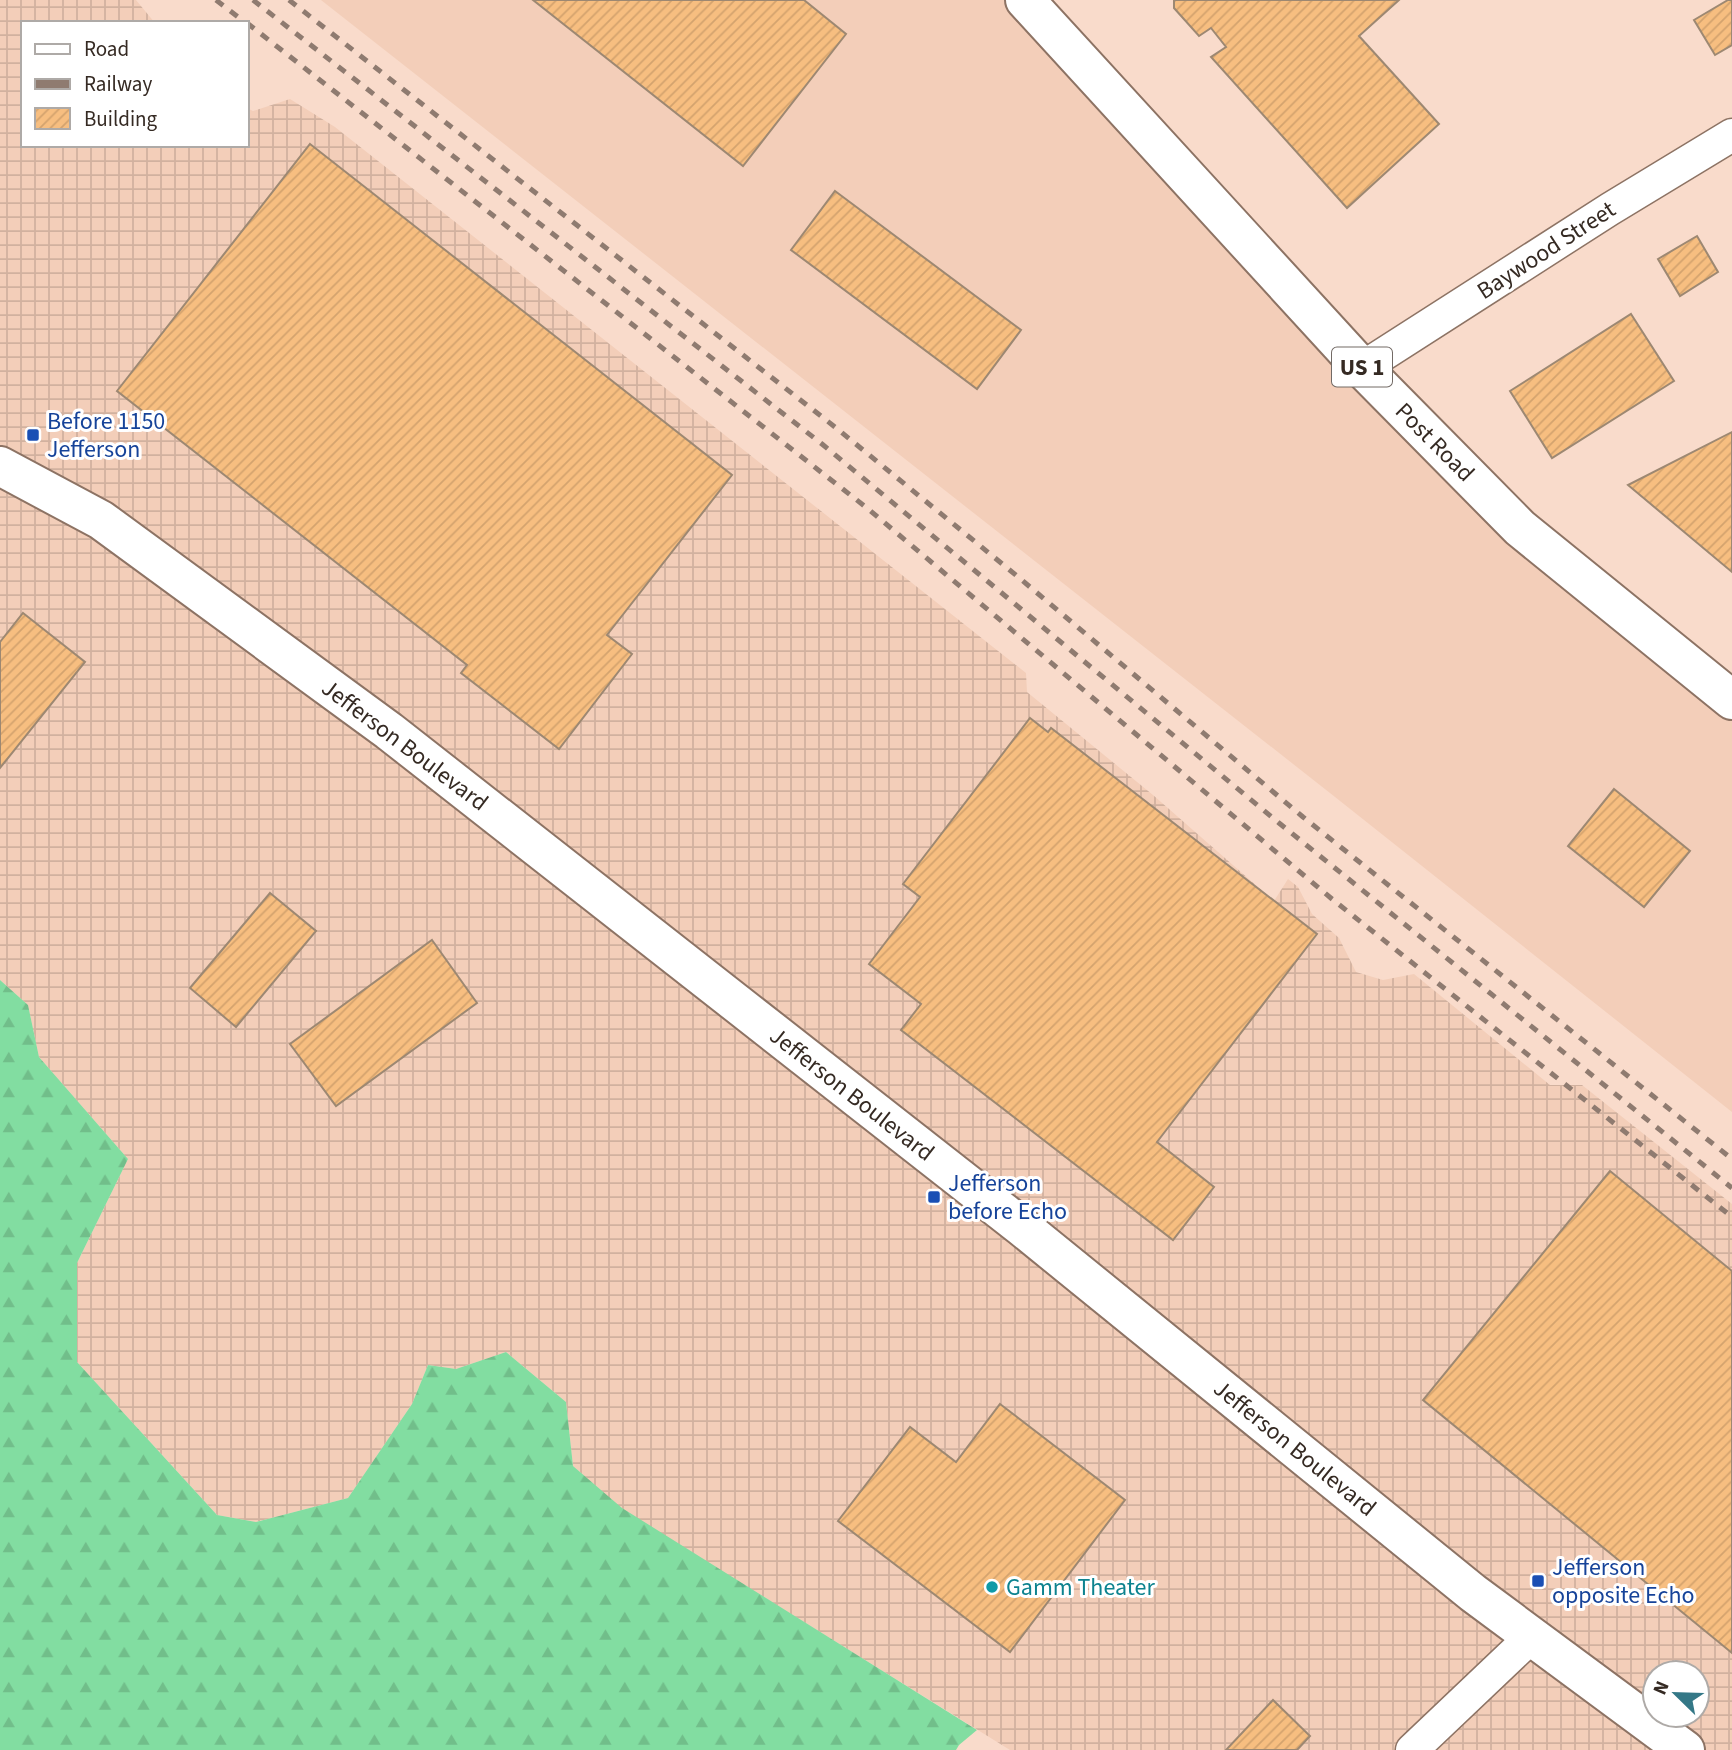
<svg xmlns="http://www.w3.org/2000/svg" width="1732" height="1750" viewBox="0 0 1732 1750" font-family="'Source Sans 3',sans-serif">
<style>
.built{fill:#f3ceb9}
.industrial{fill:url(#industrial-grid);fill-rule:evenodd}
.forest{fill:url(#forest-firs)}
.building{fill:url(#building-hatch);stroke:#9d8872;stroke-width:2}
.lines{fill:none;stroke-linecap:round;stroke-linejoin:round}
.street-casing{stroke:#8d7364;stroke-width:35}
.secondary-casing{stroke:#8d7364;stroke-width:42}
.primary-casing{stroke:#8d7364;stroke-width:42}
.street{stroke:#fff;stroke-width:32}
.secondary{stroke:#fff;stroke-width:38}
.primary{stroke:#fff;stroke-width:38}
.rail{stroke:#8f7b70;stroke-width:5;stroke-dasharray:9 9;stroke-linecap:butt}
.transit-dot{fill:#1a4fb4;stroke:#fff;stroke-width:2.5}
.culture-dot{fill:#0f9aa8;stroke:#fff;stroke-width:2.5}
.labels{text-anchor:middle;stroke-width:6;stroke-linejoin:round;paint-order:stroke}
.shield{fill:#fff;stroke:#726a65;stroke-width:2}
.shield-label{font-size:23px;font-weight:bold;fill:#352a23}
.street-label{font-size:24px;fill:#352a23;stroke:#fff}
.transit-label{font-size:24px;fill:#164399;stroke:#fff;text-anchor:start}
.culture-label{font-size:24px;fill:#0d838f;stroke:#fff;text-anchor:start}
</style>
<defs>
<pattern id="industrial-grid" width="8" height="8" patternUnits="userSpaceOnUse" patternTransform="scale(1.75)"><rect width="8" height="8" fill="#f3ceb9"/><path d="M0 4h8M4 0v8" fill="none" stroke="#d1b19f"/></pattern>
<pattern id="forest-firs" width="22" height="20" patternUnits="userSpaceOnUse" patternTransform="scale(1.75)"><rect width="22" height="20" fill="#82dda1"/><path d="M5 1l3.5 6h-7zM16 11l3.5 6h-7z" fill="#71be8a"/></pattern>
<pattern id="building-hatch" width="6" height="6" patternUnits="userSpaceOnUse" patternTransform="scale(1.75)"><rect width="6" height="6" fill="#f7be80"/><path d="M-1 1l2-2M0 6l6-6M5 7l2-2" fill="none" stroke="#d4a36e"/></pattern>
</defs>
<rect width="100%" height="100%" fill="#f9dbcb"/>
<path class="built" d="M 321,0 L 1021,0 L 1268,292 L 1732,706 L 1732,1112 L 1330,793 Z"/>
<path class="industrial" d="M 0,0 L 136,0 L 155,23 L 23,23 L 23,145 L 247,145 L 247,108 L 253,111 L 290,99 L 335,127 L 1026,673 L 1027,692 L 1153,795 L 1274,901 L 1288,879 L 1298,887 L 1312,914 L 1339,938 L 1356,972 L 1383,980 L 1414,974 L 1550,1085 L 1582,1085 L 1732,1204 L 1732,1750 L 1010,1750 L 622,1509 L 573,1466 L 566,1402 L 506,1352 L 456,1369 L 428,1365 L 412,1404 L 348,1498 L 256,1522 L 217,1515 L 77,1362 L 77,1263 L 128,1159 L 39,1057 L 28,1005 L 0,980 ZM 1655,1673 L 1697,1673 L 1697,1715 L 1655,1715 Z"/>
<path class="forest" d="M 0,980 L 28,1005 L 39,1057 L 128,1159 L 77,1263 L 77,1362 L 217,1515 L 256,1522 L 348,1498 L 412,1404 L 428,1365 L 456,1369 L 506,1352 L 566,1402 L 573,1466 L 622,1508 L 977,1730 L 959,1745 L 956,1750 L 0,1750 Z"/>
<path class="building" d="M 533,0 L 804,0 L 846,34 L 743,166 Z
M 1174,0 L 1399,0 L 1359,36 L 1439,124 L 1347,208 L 1211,57 L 1226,47 L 1211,28 L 1199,36 L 1174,8 Z
M 1728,0 L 1732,0 L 1732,45 L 1715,55 L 1694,20 Z
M 310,144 L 732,475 L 607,635 L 632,654 L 559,749 L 461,673 L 467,665 L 117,391 Z
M 835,191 L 1021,330 L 977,389 L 791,250 Z
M 1697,236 L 1718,272 L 1680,296 L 1658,259 Z
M 1631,314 L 1674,381 L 1552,458 L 1510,391 Z
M 1732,432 L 1732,572 L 1628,485 Z
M 23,613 L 85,662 L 0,768 L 0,642 Z
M 1030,718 L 1048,732 L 1051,728 L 1317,934 L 1157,1142 L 1214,1187 L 1173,1240 L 901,1030 L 921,1004 L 869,964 L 920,897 L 903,884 Z
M 1614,789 L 1690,851 L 1644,907 L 1568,846 Z
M 270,893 L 316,931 L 236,1027 L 190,988 Z
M 432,940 L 477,1003 L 336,1106 L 290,1044 Z
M 1610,1171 L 1732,1271 L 1732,1653 L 1423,1400 Z
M 1000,1404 L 1125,1500 L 1010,1652 L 838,1521 L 910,1427 L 956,1462 Z
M 1273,1700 L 1310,1736 L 1297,1750 L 1226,1750 Z"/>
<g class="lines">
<g class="street-casing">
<path id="street" d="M 1362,368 L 1610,209 L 1732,135
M 1412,1750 L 1531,1637"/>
</g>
<g class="secondary-casing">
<path id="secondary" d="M 0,466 L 101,520 L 389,731 L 1022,1227 L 1473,1593 L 1685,1750"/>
</g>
<g class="primary-casing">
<path id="primary" d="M 1025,0 L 1362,368 L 1520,528 L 1732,700"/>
</g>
<use href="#street" class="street"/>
<use href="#secondary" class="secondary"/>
<use href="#primary" class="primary"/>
<path class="rail" d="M 216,0 L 246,23
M 253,0 L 822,444 L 1279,823 L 1732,1188
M 289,0 L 835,427 L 1017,576 L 1303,817 L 1732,1159
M 247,23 L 867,508 L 1332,899 L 1732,1217"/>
</g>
<g class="transit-dot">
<rect x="26" y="428" width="14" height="14" rx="3.5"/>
<rect x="927" y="1190" width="14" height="14" rx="3.5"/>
<rect x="1531" y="1574" width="14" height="14" rx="3.5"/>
</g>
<circle class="culture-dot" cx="992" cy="1587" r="7"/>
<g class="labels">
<rect class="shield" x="1332" y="347.5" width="60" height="39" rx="5"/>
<g class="shield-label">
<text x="1362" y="375">US 1</text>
</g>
<g class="street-label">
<text transform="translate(1546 250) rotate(-33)" y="8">Baywood Street</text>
<text transform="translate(1435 442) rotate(45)" y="8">Post Road</text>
<text transform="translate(405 745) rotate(37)" y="8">Jefferson Boulevard</text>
<text transform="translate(852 1094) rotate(38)" y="8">Jefferson Boulevard</text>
<text transform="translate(1295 1448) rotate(39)" y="8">Jefferson Boulevard</text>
</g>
<g class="transit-label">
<text x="47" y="429">Before 1150<tspan x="47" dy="28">Jefferson</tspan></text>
<text x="948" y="1191">Jefferson<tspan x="948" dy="28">before Echo</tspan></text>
<text x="1552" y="1575">Jefferson<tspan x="1552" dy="28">opposite Echo</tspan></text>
</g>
<g class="culture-label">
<text x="1006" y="1595">Gamm Theater</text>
</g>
</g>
<rect x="21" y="21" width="228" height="126" fill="#ffffff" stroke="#aeaaa7" stroke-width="2"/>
<rect x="35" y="44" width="35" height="10" fill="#ffffff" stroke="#aeaaa7" stroke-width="2"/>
<text x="84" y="56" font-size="21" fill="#352a23">Road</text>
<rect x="35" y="79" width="35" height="10" fill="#8f7b70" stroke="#aeaaa7" stroke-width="2"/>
<text x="84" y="91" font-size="21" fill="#352a23">Railway</text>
<rect x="35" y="108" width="35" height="21" fill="url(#building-hatch)" stroke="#aeaaa7" stroke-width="2"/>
<text x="84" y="126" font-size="21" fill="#352a23">Building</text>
<g transform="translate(1676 1694) rotate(293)"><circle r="33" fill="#ffffff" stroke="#aeaaa7" stroke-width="2"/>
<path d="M0-5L12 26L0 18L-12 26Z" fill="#347887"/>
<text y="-10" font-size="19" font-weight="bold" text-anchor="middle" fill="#352a23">N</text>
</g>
</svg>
